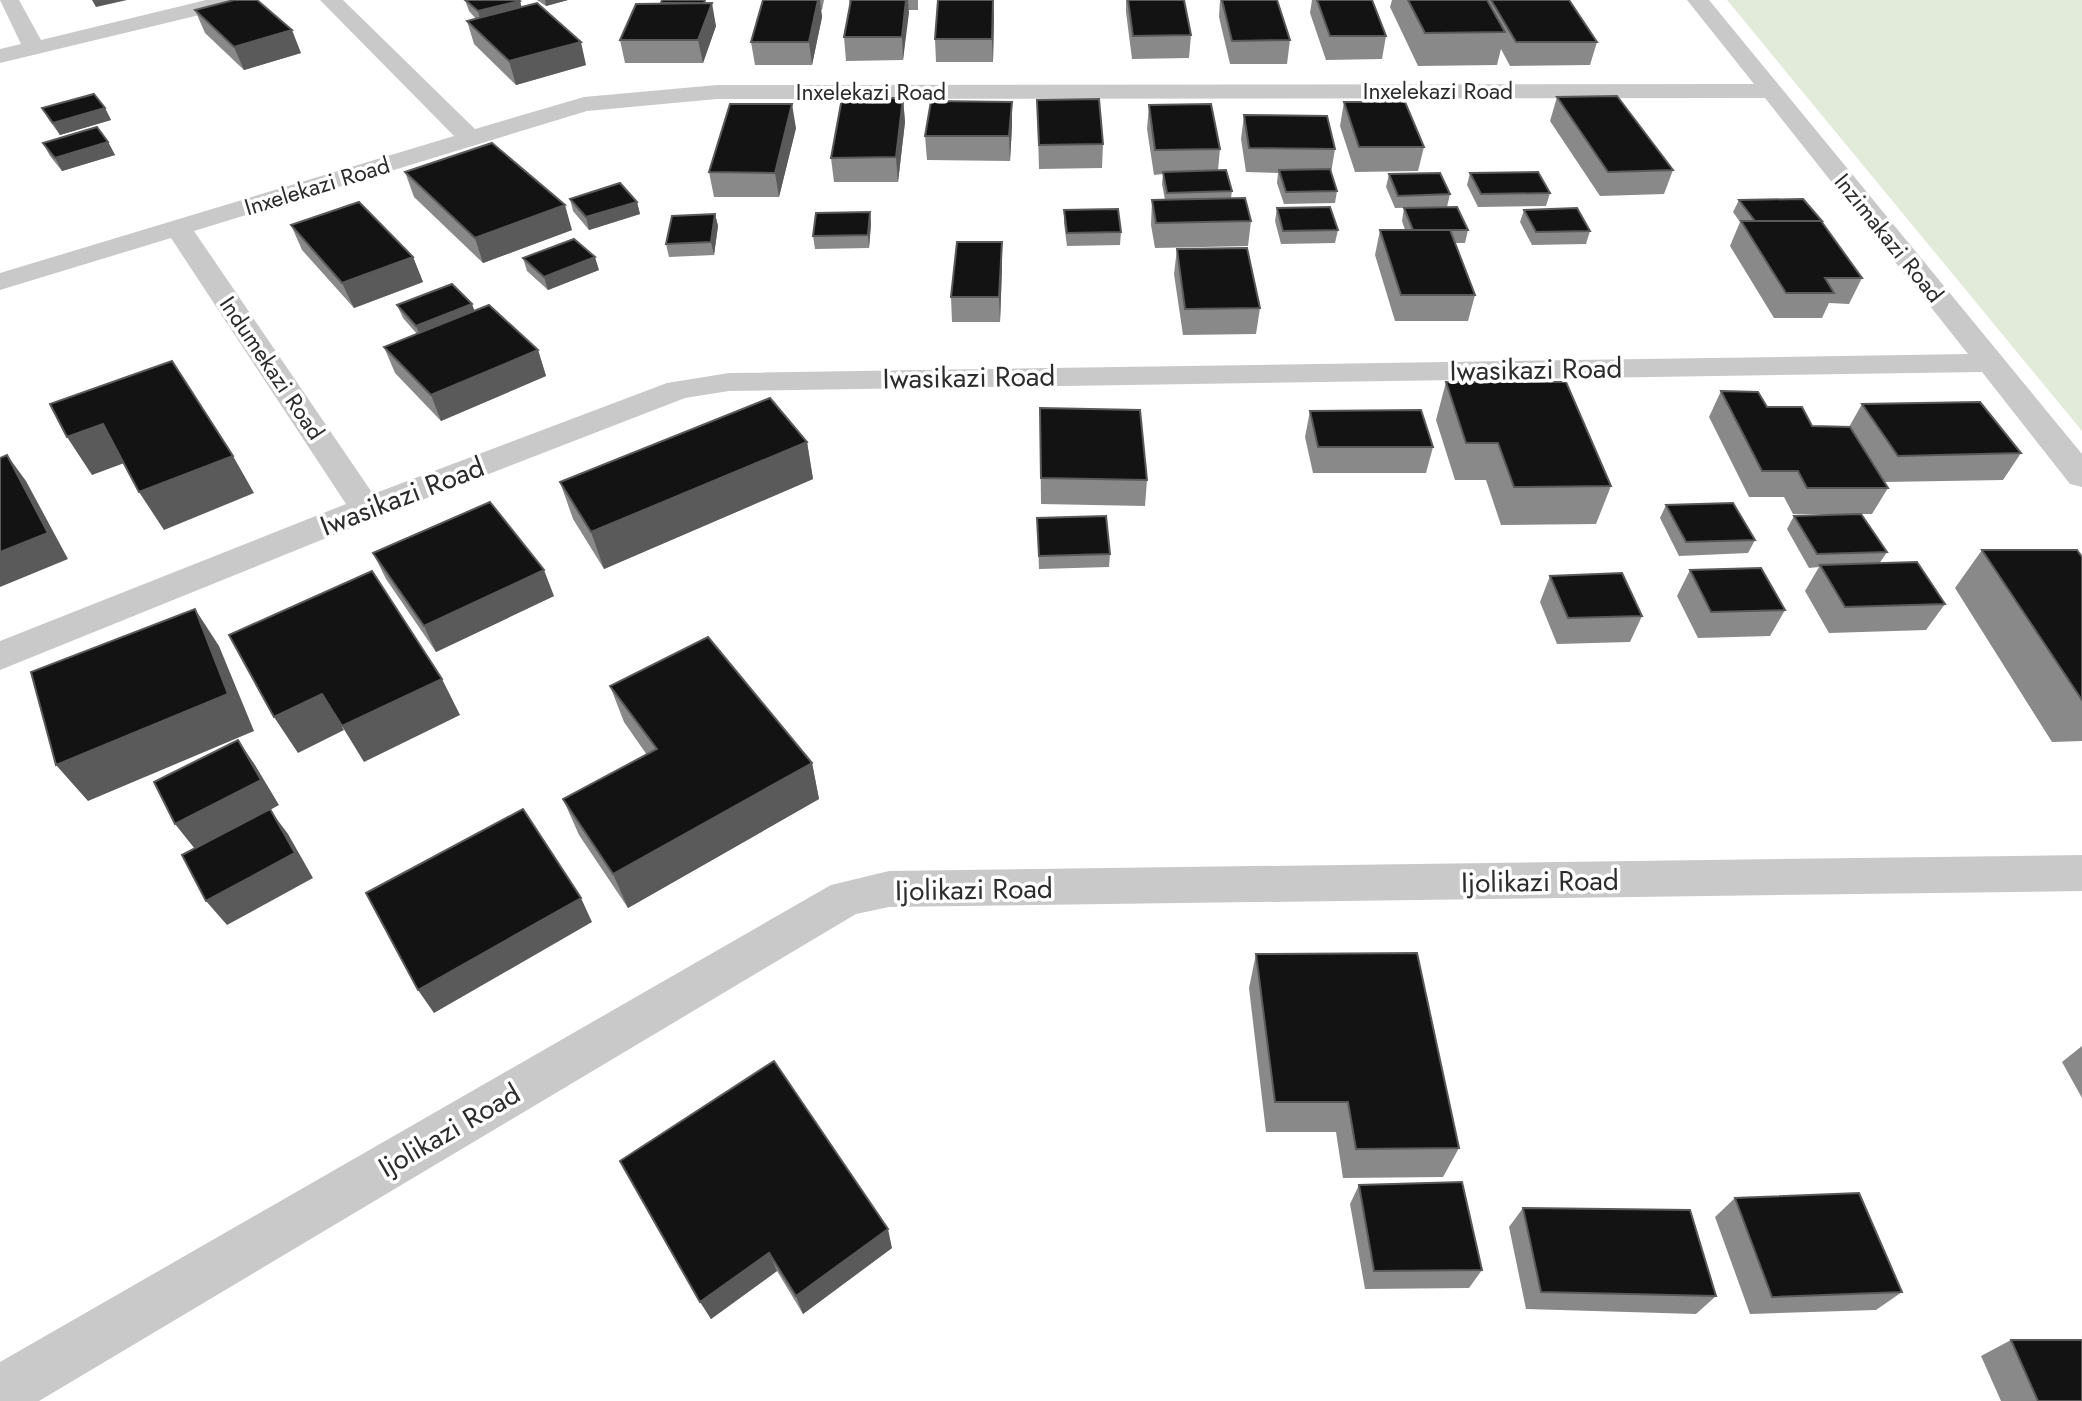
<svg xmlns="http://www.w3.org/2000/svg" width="2082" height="1401" viewBox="0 0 2082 1401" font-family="Jost,sans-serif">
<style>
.green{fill:#e2ead9}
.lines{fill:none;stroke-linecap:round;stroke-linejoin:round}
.street{fill:#c9c9c9;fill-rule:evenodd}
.wall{fill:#898989}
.shaded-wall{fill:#5a5a5a}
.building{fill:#131313;stroke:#5a5a5a;stroke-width:2}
.labels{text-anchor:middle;stroke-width:7;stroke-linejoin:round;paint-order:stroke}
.far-street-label{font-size:23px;fill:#2c2c2c;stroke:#fff}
.street-label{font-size:28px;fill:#2c2c2c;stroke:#fff}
</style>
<rect width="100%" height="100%" fill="#fff"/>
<path class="green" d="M 1727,0 L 2082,0 L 2082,431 Z"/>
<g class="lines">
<path class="street" d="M 0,0 L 19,0 L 41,40 L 206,0 L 244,0 L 241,5 L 0,63 L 0,49 L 21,44 Z
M 320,0 L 343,0 L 475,129 L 584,97 L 717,85 L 1754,84 L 1687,0 L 1709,0 L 2082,454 L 2082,487 L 2070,484 L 1982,372 L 729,391 L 685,398 L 378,517 L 0,670 L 0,641 L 346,504 L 171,238 L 0,290 L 0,273 L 454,136 ZM 1765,98 L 1968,354 L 729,373 L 667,383 L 373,494 L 194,231 L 587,111 L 717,99 Z
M 2082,855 L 2082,891 L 889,907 L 856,914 L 39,1401 L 0,1401 L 0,1362 L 831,885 L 889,871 Z"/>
</g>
<path class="wall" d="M 465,0 L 520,1 L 521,7 L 586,65 L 516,85 L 474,44 L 467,21 L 476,19 L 469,11 Z
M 537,0 L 568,0 L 546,6 Z
M 763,0 L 824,0 L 822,10 L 821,10 L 822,17 L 812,65 L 755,65 L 751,42 Z
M 849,0 L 918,0 L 918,10 L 908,10 L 903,60 L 846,61 L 844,37 L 850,6 Z
M 1126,0 L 1184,0 L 1191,35 L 1189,58 L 1132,59 L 1126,12 Z
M 1220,0 L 1277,0 L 1290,40 L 1287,64 L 1230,64 L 1219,17 Z
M 1312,0 L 1372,0 L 1386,36 L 1382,59 L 1326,60 L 1310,13 Z
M 1392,0 L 1569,0 L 1597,42 L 1590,65 L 1510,66 L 1501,49 L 1497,65 L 1418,66 L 1390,7 Z
M 709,3 L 716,26 L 703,63 L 625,63 L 620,40 Z
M 195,10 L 301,53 L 244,70 L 205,33 Z
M 994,15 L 993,62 L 936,62 L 935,39 Z
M 1557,97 L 1673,170 L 1664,194 L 1600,196 L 1550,121 Z
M 903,98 L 905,122 L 898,182 L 834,182 L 831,158 Z
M 1037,100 L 1103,144 L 1102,168 L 1039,169 Z
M 1344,102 L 1424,147 L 1418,171 L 1355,172 L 1340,126 Z
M 1149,105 L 1220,149 L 1218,170 L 1232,191 L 1231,198 L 1251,221 L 1248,246 L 1155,248 L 1151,225 L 1152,200 L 1165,200 L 1162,184 L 1163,174 L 1154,175 L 1147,129 Z
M 42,108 L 105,108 L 111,120 L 60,135 L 49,120 Z
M 1244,115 L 1335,149 L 1331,173 L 1337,191 L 1335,203 L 1284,204 L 1277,183 L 1278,173 L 1246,172 L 1241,139 Z
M 1012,126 L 1010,161 L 927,160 L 925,136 Z
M 796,128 L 779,197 L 714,197 L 709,172 Z
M 108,142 L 115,155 L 62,171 L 50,156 L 43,143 Z
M 405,172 L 572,230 L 483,263 L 414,197 Z
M 1470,173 L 1550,193 L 1546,206 L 1478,207 L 1467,185 Z
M 1389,174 L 1450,194 L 1447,207 L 1395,208 L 1386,187 Z
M 570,199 L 637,202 L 640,214 L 589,230 L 573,211 Z
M 1739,200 L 1862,278 L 1849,304 L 1829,303 L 1822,318 L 1774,318 L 1730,246 L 1740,222 L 1733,212 Z
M 1277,208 L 1338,230 L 1335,243 L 1281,244 L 1275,221 Z
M 1404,208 L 1468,230 L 1465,243 L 1454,243 L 1475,295 L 1468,321 L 1395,321 L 1375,255 L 1380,230 L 1405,230 L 1402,221 Z
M 1064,210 L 1121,232 L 1120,245 L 1067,246 L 1064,223 Z
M 1524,210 L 1590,231 L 1586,244 L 1532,245 L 1520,222 Z
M 870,212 L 871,224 L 869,248 L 815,249 L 813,236 Z
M 715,214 L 718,226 L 714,255 L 669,257 L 666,244 Z
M 291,225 L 413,257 L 423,282 L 354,308 L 302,250 Z
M 1002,242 L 1002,268 L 1000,322 L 952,322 L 951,297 Z
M 1177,249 L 1260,308 L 1256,334 L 1183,335 L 1174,274 Z
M 523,258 L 599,270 L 548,290 L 527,271 Z
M 397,305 L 474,311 L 538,350 L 546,376 L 441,421 L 395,373 L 384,347 L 417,334 L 403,318 Z
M 1446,382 L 1611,486 L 1596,524 L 1501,525 L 1486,480 L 1455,480 L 1436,420 Z
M 1721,391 L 1767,407 L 1812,426 L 1849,427 L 1862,404 L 2021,453 L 2003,480 L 1884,482 L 1888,488 L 1872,514 L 1861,514 L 1887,552 L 1879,564 L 1945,604 L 1926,630 L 1829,633 L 1805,591 L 1819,567 L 1809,568 L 1787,529 L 1794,516 L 1839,514 L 1793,514 L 1784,497 L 1749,497 L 1709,417 Z
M 1040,408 L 1147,480 L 1145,506 L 1041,504 Z
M 1310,411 L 1433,447 L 1426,473 L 1313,473 L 1305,437 Z
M 807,442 L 813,479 L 604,569 L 573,519 L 560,482 Z
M 1666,505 L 1755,540 L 1748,553 L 1679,556 L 1660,518 Z
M 1037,518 L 1110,554 L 1109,567 L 1039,569 Z
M 1982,550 L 2082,557 L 2082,741 L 2052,742 L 1955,588 Z
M 373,553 L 554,596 L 436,652 L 386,579 Z
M 1690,570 L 1785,610 L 1770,636 L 1698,638 L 1677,596 Z
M 1550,576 L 1642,616 L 1630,642 L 1557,644 L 1540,602 Z
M 610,686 L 812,763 L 819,799 L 628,908 L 579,835 L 563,799 L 647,755 L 624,722 Z
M 1256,954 L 1459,1148 L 1443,1177 L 1343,1178 L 1336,1132 L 1266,1132 L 1249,988 Z
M 2082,1046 L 2082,1098 L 2062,1062 Z
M 620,1161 L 892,1248 L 803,1314 L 777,1271 L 711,1319 Z
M 1359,1185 L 1482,1270 L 1469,1288 L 1365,1289 L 1350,1204 Z
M 1735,1198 L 1902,1292 L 1876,1310 L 1750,1314 L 1715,1217 Z
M 1523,1208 L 1716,1296 L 1696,1314 L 1526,1309 L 1509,1227 Z
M 2011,1340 L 2082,1401 L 2001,1401 L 1981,1356 Z"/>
<path class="shaded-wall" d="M 92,0 L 127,0 L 96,7 Z
M 545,0 L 568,0 L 546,6 Z
M 818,0 L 820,0 L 822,17 L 812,65 L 809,42 Z
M 906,0 L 908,0 L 909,13 L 903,60 L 902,37 Z
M 993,0 L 994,15 L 993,62 L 992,39 Z
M 520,1 L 523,12 L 481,23 L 478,11 Z
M 712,3 L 716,26 L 703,63 L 698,40 Z
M 292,30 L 301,53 L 244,70 L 234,47 Z
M 581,42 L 586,65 L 516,85 L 509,61 Z
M 903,98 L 905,122 L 898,182 L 896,157 Z
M 1012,102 L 1012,126 L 1010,161 L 1009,136 Z
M 792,104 L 796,128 L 779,197 L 775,173 Z
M 105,108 L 111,120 L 60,135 L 53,123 Z
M 108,142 L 115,155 L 62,171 L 55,158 Z
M 637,202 L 640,214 L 589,230 L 586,217 Z
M 565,205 L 572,230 L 483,263 L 475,238 Z
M 870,212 L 871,224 L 869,248 L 868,235 Z
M 715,214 L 718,226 L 714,255 L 711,242 Z
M 1002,242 L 1002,268 L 1000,322 L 999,297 Z
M 413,257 L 423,282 L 354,308 L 342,283 Z
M 595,257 L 599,270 L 548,290 L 544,277 Z
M 472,304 L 477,317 L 422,339 L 416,326 Z
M 538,350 L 546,376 L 441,421 L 431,395 Z
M 103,424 L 127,462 L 92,475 L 67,437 Z
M 807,442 L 813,479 L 604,569 L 591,532 Z
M 7,455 L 26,481 L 68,559 L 0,587 L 0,552 Z
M 233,456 L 254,493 L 164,530 L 139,492 Z
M 544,570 L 554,596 L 436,652 L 424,626 Z
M 195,609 L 219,646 L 254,731 L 88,801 L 56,765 Z
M 442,679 L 460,715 L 364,762 L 342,726 Z
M 322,694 L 344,730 L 298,753 L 274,717 Z
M 238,740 L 255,765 L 279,805 L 270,810 L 288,834 L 313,878 L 227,925 L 206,901 L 195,849 L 175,824 Z
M 812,763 L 819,799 L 628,908 L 613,874 Z
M 581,898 L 592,922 L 434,1013 L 418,990 Z
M 888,1229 L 892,1248 L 803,1314 L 796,1296 Z
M 769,1253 L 777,1271 L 711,1319 L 700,1302 Z"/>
<path class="building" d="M 234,0 L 257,0 L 292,30 L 234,47 L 195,10 Z
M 465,0 L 519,0 L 520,1 L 478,11 Z
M 662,0 L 705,0 L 704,3 L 661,3 Z
M 763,0 L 818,0 L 809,42 L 751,42 Z
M 851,0 L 906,0 L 902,37 L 844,37 Z
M 938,0 L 993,0 L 992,39 L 935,39 Z
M 1128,0 L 1184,0 L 1191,35 L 1133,36 Z
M 1222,0 L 1277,0 L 1290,40 L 1232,41 Z
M 1317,0 L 1372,0 L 1386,36 L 1330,36 Z
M 1408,0 L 1487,0 L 1505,32 L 1425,33 Z
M 1491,0 L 1569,0 L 1597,42 L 1516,42 Z
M 537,3 L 581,42 L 509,61 L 467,21 Z
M 712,3 L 698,40 L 620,40 L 636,4 Z
M 94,94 L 105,108 L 53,123 L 42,108 Z
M 1617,96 L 1673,170 L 1608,172 L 1557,97 Z
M 842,98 L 903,98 L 896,157 L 831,158 Z
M 1099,99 L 1103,144 L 1039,145 L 1037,100 Z
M 931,101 L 1012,102 L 1009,136 L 925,136 Z
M 1344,102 L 1405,102 L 1424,147 L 1359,147 Z
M 730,104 L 792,104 L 775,173 L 709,172 Z
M 1211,104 L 1220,149 L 1155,150 L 1149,105 Z
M 1244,115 L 1327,116 L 1335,149 L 1249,148 Z
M 97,127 L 108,142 L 55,158 L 43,143 Z
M 492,143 L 565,205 L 475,238 L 405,172 Z
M 1330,169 L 1337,191 L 1286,192 L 1279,170 Z
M 1226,170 L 1232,191 L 1167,193 L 1163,172 Z
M 1538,172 L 1550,193 L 1481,194 L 1470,173 Z
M 1440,173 L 1450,194 L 1398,196 L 1389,174 Z
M 620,183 L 637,202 L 586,217 L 570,199 Z
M 1245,198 L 1251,221 L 1156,223 L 1152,200 Z
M 1803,199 L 1822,221 L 1755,221 L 1739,200 Z
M 359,202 L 413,257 L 342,283 L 291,225 Z
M 1330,207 L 1338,230 L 1283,231 L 1277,208 Z
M 1457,207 L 1468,230 L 1413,230 L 1404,208 Z
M 1577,208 L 1590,231 L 1536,232 L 1524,210 Z
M 1118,209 L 1121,232 L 1067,233 L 1064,210 Z
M 870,212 L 868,235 L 813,236 L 816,213 Z
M 715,214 L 711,242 L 666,244 L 672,216 Z
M 1741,221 L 1821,221 L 1862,278 L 1825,278 L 1834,293 L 1786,293 Z
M 1380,230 L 1450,230 L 1475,295 L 1401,295 Z
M 574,239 L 595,257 L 544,277 L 523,258 Z
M 957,242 L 1002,242 L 999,297 L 951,297 Z
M 1247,248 L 1260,308 L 1185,309 L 1177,249 Z
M 452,284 L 472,304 L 416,326 L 397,305 Z
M 489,305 L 538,350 L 431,395 L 384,347 Z
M 172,361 L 233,456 L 139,492 L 103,424 L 67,437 L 50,404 Z
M 1446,382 L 1566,382 L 1611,486 L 1514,487 L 1498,443 L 1466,443 Z
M 1721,391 L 1758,392 L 1767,407 L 1802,407 L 1812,426 L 1850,427 L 1888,488 L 1807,488 L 1798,471 L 1762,471 Z
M 770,398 L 807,442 L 591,532 L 560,482 Z
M 1980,402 L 2021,453 L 1898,456 L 1862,404 Z
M 1040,408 L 1140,410 L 1147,480 L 1041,478 Z
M 1421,410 L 1433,447 L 1318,447 L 1310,411 Z
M 7,455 L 48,533 L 0,552 L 0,458 Z
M 490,502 L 544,570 L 424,626 L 373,553 Z
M 1733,503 L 1755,540 L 1686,542 L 1666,505 Z
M 1861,514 L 1887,552 L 1817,554 L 1794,516 Z
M 1106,516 L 1110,554 L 1039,556 L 1037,518 Z
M 1982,550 L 2077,550 L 2082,557 L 2082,700 Z
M 1917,562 L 1945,604 L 1845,607 L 1820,565 Z
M 1761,568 L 1785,610 L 1711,612 L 1690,570 Z
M 372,571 L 442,679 L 342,726 L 322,694 L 274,717 L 229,635 Z
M 1622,573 L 1642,616 L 1568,618 L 1550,576 Z
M 195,609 L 228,694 L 56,765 L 31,672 Z
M 708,637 L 812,763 L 613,874 L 563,799 L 657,749 L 610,686 Z
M 238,740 L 261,780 L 175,824 L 154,782 Z
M 270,809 L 295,853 L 206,901 L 182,855 Z
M 523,809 L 581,898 L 418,990 L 366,893 Z
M 1417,953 L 1459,1148 L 1356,1149 L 1348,1102 L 1275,1102 L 1256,954 Z
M 774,1061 L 888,1229 L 796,1296 L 769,1253 L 700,1302 L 620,1161 Z
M 1462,1182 L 1482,1270 L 1374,1271 L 1359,1185 Z
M 1859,1193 L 1902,1292 L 1772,1297 L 1735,1198 Z
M 1523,1208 L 1690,1210 L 1716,1296 L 1541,1292 Z
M 2011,1340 L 2082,1340 L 2082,1401 L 2038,1401 Z"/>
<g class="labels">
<g class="far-street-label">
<text x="1438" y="99">Inxelekazi Road</text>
<text x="871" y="100">Inxelekazi Road</text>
<text transform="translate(317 186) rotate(-17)" y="8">Inxelekazi Road</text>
<text transform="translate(1889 238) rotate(51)" y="8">Inzimakazi Road</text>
<text transform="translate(272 368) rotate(56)" y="8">Indumekazi Road</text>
</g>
<g class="street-label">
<text transform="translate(1536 369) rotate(-1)" y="10">Iwasikazi Road</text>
<text transform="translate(969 377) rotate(-1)" y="10">Iwasikazi Road</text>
<text transform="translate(402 496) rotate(-21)" y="10">Iwasikazi Road</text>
<text transform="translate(1540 881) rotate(-1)" y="10">Ijolikazi Road</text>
<text transform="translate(974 889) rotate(-1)" y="10">Ijolikazi Road</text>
<text transform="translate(449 1130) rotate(-30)" y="10">Ijolikazi Road</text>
</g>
</g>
</svg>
